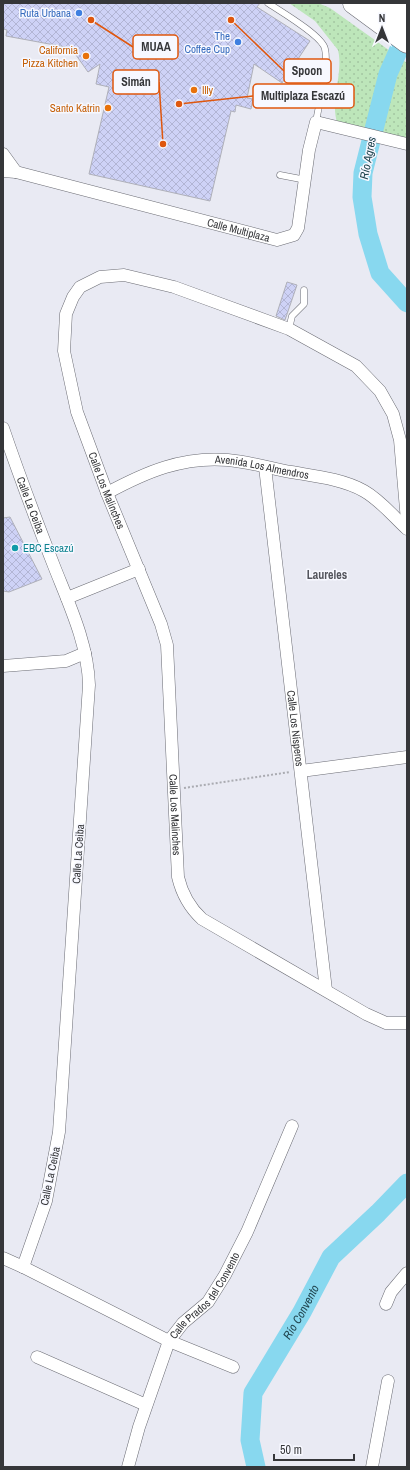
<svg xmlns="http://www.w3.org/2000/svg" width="410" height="1470" viewBox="0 0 410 1470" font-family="'Archivo Narrow',sans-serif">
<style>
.grass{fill:url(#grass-dots)}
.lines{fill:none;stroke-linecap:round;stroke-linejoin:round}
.river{stroke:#88d8ef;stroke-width:19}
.building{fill:url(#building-cross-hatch);stroke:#afb0b9}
.lane-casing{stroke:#6b6c74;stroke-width:7}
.street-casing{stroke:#6b6c74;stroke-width:13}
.highway-casing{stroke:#6b6c74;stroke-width:23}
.path{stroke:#aaabb1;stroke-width:2;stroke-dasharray:2 2;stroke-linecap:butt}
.lane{stroke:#fff;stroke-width:6}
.street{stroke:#fff;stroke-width:12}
.highway{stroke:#fff;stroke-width:22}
.shop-dot{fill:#3f7fe0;stroke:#f7f8ff;stroke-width:1.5}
.food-dot{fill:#e8710a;stroke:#f7f8ff;stroke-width:1.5}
.culture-dot{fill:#0f9aa8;stroke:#f7f8ff;stroke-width:1.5}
.labels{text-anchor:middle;stroke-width:3;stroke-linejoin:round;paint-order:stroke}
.shop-label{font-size:11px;fill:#366cbe;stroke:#f7f8ff;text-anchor:end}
.food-label{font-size:11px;fill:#c56008;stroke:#f7f8ff;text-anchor:end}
.street-label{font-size:11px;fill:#353639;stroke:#f7f8ff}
.culture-label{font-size:11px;fill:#0d838f;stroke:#f7f8ff;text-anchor:start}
.water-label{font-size:12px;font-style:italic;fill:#224751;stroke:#f7f8ff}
.neighbourhood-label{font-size:12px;font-weight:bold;fill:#54555d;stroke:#f7f8ff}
.leader{fill:none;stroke:#df570e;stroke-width:1.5}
.callout-dot{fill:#df570e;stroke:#f7f8ff;stroke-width:1.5}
.callout{fill:#f7f8ff;stroke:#df570e;stroke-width:1.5}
.callout-label{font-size:12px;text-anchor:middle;font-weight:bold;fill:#353639}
</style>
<defs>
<pattern id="grass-dots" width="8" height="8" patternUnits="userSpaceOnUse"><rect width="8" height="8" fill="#bde6ba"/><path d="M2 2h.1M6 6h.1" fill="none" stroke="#a3c6a1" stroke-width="1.8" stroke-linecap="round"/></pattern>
<pattern id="building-cross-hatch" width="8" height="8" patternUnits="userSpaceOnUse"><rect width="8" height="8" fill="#ced2f6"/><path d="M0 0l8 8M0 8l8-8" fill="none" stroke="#b2b5d4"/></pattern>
</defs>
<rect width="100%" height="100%" fill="#e9eaf3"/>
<path class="grass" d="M 289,3 L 318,3 L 330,8 L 407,63 L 407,141 L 338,125 C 329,101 344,74 338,50 L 315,21 Z"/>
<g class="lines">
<g class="river">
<path d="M 407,31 L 388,74 L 371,141 L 363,173 L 362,197 L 368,234 L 380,273 L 407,303"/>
<path id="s1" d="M 256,1467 L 250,1440 L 253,1393 L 302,1312 L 331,1257 L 378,1213 L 407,1183"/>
</g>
</g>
<path class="building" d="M 3,3 L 260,3 L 257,7 L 310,41 L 282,83 L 254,64 L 247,98 L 253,99 L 251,109 L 236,105 L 235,112 L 231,111 L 210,201 L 89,174 L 109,87 L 96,84 L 100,64 L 88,72 L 71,48 L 6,36 L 7,30 L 3,29 Z
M 287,282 L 297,285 L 285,320 L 276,316 Z
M 10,517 L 42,579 L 9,592 L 3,591 L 3,518 Z"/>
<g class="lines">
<g class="lane-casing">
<path id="lane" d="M 268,3 C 280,11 323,36 325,49 C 329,66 319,103 316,122
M 280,175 L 306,180
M 289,329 L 292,316 L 304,304 L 304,290"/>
</g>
<g class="street-casing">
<g id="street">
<path d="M 3,154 L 16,172"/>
<path id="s2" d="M 3,171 L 16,172 L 277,240 L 294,235 L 298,228 L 309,150 L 316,122 L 407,144"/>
<path id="s3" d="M 3,428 C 19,475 36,520 54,566 C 69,604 88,644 89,685 L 59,1132 L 46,1201 L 23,1267 L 3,1258"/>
<path id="s4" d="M 265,467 L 326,990"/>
<path id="s5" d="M 107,493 C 146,472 183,456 228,460 C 249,462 270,468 291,472 C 314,476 343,479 364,491 C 380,500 393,516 407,529"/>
<path id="s6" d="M 407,521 L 400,440 L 393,414 L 380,391 L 356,366 L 289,329 L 174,287 L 124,275 L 100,277 L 80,287 L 73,297 L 66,314 L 64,351 L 77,412 L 107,493 L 161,624 L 167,645 L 178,877 C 182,894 189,907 202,919 L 366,1014 L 386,1023 L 407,1023"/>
<path d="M 67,598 L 139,569"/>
<path d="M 3,666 L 66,661 L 85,653"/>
<path d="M 301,771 L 407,757"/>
<path d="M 23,1267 L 169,1341 L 233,1367"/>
<path d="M 386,1304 L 391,1292 L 407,1273"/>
<path d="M 37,1357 L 146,1405"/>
<path id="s7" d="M 128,1467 L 139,1427 L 169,1341 L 183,1323 L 208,1302 L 225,1275 L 247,1232 L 292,1126"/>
<path d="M 372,1467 L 388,1381"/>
</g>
</g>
<g class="highway-casing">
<path id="highway" d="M 354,3 L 407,42
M 385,3 L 407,18"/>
</g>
<path class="path" d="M 184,788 L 290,772"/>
<use href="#lane" class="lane"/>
<use href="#street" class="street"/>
<use href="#highway" class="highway"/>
</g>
<g class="shop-dot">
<circle cx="79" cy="13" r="4"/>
<circle cx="238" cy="42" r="4"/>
</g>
<g class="food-dot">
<circle cx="86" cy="56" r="4"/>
<circle cx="194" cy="90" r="4"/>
<circle cx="108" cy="108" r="4"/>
</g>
<circle class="culture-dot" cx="15" cy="548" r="4"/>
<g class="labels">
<g class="shop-label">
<text x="71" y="17">Ruta Urbana</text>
<text x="230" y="40">The<tspan x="230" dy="13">Coffee Cup</tspan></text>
</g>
<g class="food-label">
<text x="78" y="54">California<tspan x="78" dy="13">Pizza Kitchen</tspan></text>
<text x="202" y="94" text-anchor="start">Illy</text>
<text x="100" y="112">Santo Katrin</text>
</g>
<g class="street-label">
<text dy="4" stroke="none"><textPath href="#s2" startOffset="243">Calle Multiplaza</textPath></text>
<text dy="4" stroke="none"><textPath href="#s5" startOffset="162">Avenida Los Almendros</textPath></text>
<text dy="4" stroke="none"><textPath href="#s6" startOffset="680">Calle Los Malinches</textPath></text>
<text dy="4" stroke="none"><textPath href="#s3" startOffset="82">Calle La Ceiba</textPath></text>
<text dy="4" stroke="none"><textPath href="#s4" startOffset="263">Calle Los Nísperos</textPath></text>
<text dy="4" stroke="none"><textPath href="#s6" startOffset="1016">Calle Los Malinches</textPath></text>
<text transform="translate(78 854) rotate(-86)" y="4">Calle La Ceiba</text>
<text transform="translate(50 1176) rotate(-78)" y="4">Calle La Ceiba</text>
<text dy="4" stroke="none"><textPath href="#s7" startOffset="191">Calle Prados del Convento</textPath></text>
</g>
<g class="culture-label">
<text x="23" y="552">EBC Escazú</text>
</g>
<g class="water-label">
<text transform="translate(368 158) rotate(-79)" y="4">Río Agres</text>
<text dy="4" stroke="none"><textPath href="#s1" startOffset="169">Río Convento</textPath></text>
</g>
<g class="neighbourhood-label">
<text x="327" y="579">Laureles</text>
</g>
</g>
<path class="leader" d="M91 20L133 47M231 20L284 71M163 144L159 82M179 104L253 96"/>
<g class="callout-dot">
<circle cx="91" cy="20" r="4"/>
<circle cx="231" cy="20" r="4"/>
<circle cx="163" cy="144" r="4"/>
<circle cx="179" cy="104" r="4"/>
</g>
<g class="callout">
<rect x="133" y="35" width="45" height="24" rx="4"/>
<rect x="284" y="59" width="47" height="24" rx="4"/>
<rect x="113" y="70" width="46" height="24" rx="4"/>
<rect x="253" y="84" width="101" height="24" rx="4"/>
</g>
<g class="callout-label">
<text x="156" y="51">MUAA</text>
<text x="307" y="75">Spoon</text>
<text x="136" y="86">Simán</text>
<text x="303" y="100">Multiplaza Escazú</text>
</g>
<rect width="410" height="1470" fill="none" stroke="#353639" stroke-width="8"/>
<g transform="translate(382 28)" stroke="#f7f8ff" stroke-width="3" paint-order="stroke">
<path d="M0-3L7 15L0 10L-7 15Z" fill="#353639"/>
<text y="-6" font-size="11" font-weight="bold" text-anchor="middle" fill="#353639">N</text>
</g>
<path d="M274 1454v6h80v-6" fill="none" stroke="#353639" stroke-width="2"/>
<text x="280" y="1454" font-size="12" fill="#353639" stroke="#f7f8ff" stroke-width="3" paint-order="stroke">50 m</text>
</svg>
